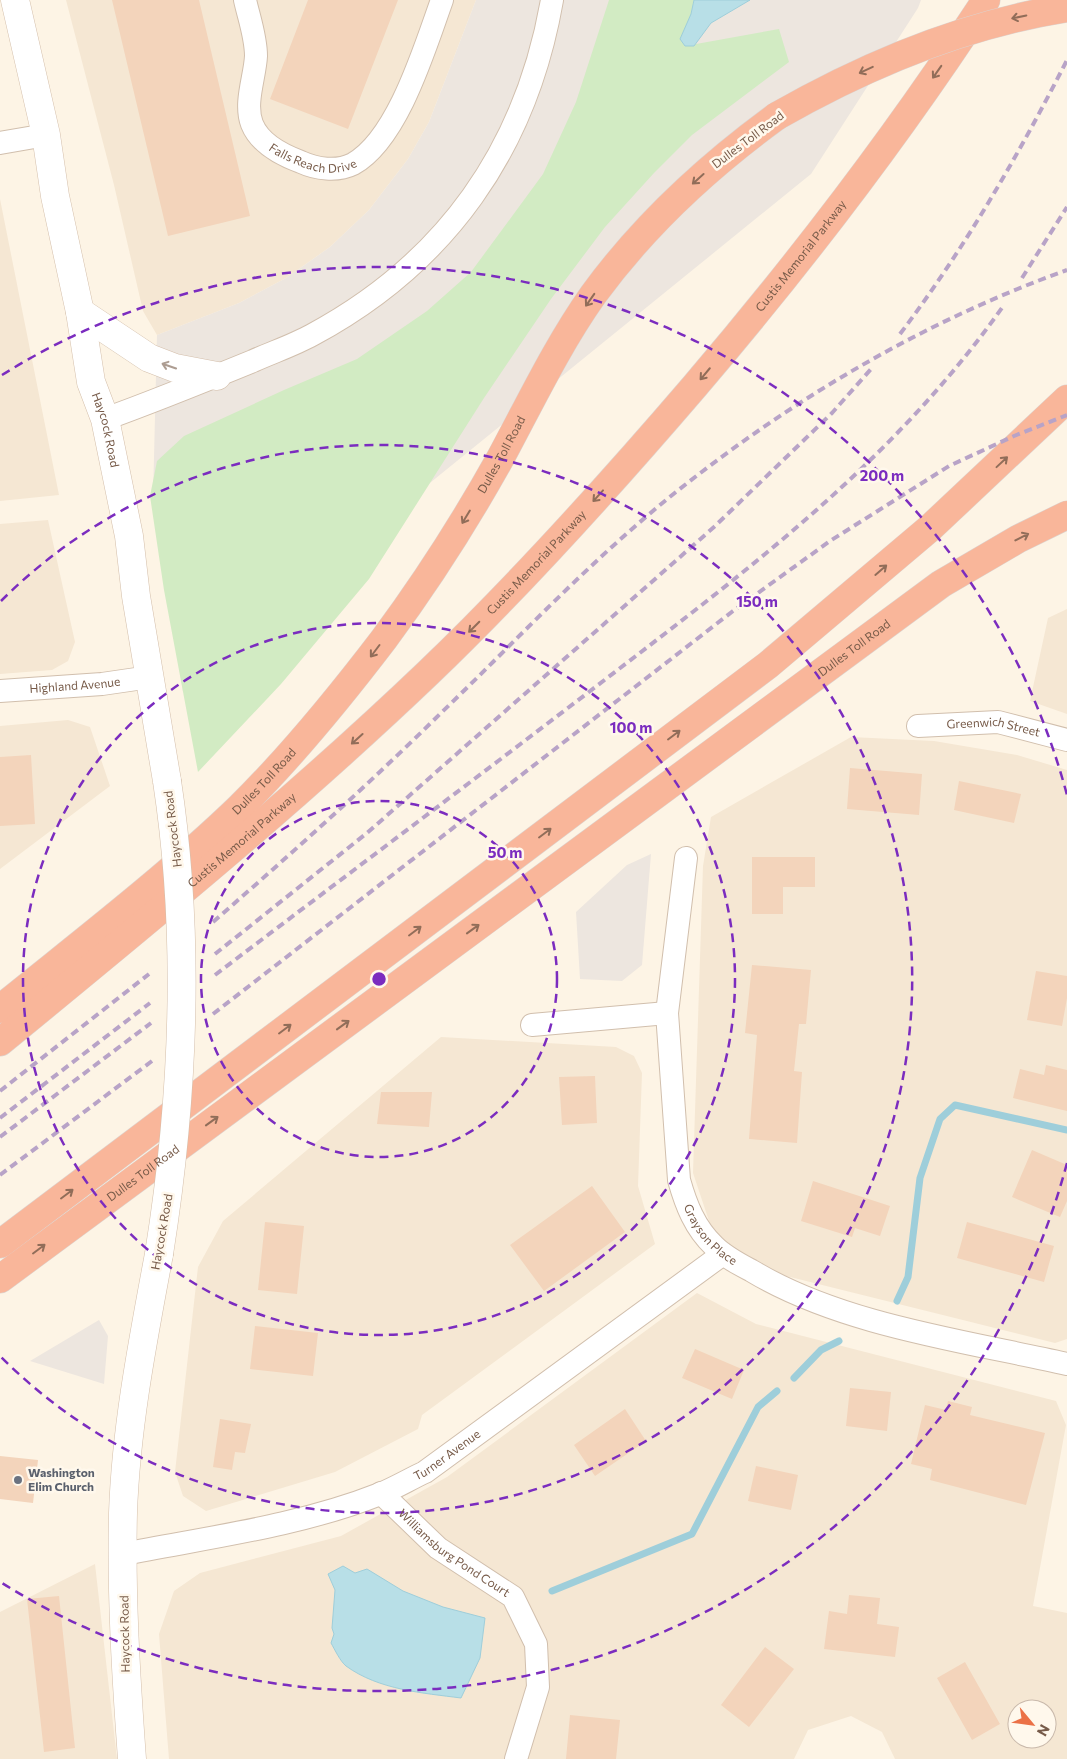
<svg xmlns="http://www.w3.org/2000/svg" width="1067" height="1759" viewBox="0 0 1067 1759" font-family="Commissioner,sans-serif">
<style>
.residential{fill:#f5e7d3;fill-rule:evenodd}
.industrial{fill:#ede6df}
.green{fill:#d2ebc3}
.water{fill:#b8dfe7;stroke:#9eceda}
.lines{fill:none;stroke-linecap:round;stroke-linejoin:round}
.stream{stroke:#9eceda;stroke-width:7}
.building{fill:#f3d4bb}
.street-casing{stroke:#d1bfad;stroke-width:24}
.secondary-casing{stroke:#d4bfab;stroke-width:29}
.highway-casing{stroke:#dcd4d0;stroke-width:29}
.street{stroke:#fff;stroke-width:22}
.secondary{stroke:#fff;stroke-width:28}
.highway{stroke:#f9b69a;stroke-width:28}
.rail{stroke:#b8a3c7;stroke-width:4;stroke-dasharray:8 5;stroke-linecap:butt}
.secondary-bridge-casing{stroke:#d4bfab;stroke-width:29;stroke-linecap:butt}
.highway-bridge-casing{stroke:#dcd4d0;stroke-width:29;stroke-linecap:butt}
.secondary-bridge{stroke:#fff;stroke-width:28}
.highway-bridge{stroke:#f9b69a;stroke-width:28}
.oneway{stroke:#916d59}
.oneway2{stroke:#ad9d92}
.ring{fill:none;stroke:#7b2cbf;stroke-width:2.5;stroke-dasharray:9 6}
.worship-dot{fill:#6b7280;stroke:#fff8ec;stroke-width:2}
.labels{text-anchor:middle;stroke-width:5;stroke-linejoin:round;paint-order:stroke}
.street-label{font-size:12px;fill:#775b49;stroke:#fff8ec}
.worship-label{font-size:12px;font-weight:bold;fill:#5b616d;stroke:#fff8ec;text-anchor:start}
.centre{fill:#7b2cbf;stroke:#fff8ec;stroke-width:2.5}
.ring-label{font-size:15px;text-anchor:middle;font-weight:bold;fill:#7b2cbf;stroke:#fff8ec;stroke-width:5;stroke-linejoin:round;paint-order:stroke}
</style>
<rect width="100%" height="100%" fill="#fdf4e5"/>
<path class="residential" d="M 66,0 L 476,0 L 429,122 L 408,159 L 369,210 L 330,247 L 286,278 L 239,303 L 157,335 L 143,311 L 114,185 Z
M 0,199 L 59,495 L 0,501 Z
M 48,520 L 75,642 L 68,661 L 52,670 L 0,674 L 0,524 Z
M 1067,609 L 1067,714 L 1030,701 L 1048,618 Z
M 68,720 L 90,727 L 110,786 L 0,869 L 0,726 Z
M 851,737 L 934,741 L 1017,755 L 1067,770 L 1067,1339 L 1055,1343 L 766,1271 L 735,1255 L 712,1230 L 693,1173 L 703,866 L 711,817 Z
M 441,1037 L 616,1047 L 634,1056 L 642,1073 L 638,1186 L 655,1244 L 422,1415 L 418,1429 L 335,1472 L 206,1511 L 183,1496 L 175,1472 L 198,1267 L 223,1221 Z
M 697,1293 L 756,1324 L 1056,1401 L 1066,1425 L 1033,1606 L 1067,1613 L 1067,1759 L 895,1759 L 882,1732 L 851,1716 L 808,1730 L 794,1759 L 169,1759 L 159,1634 L 174,1591 L 200,1573 L 341,1536 L 447,1477 ZM 1017,1709 L 1047,1709 L 1047,1739 L 1017,1739 Z
M 95,1564 L 117,1759 L 0,1759 L 0,1612 Z"/>
<path class="industrial" d="M 476,0 L 921,0 L 918,8 L 811,174 L 420,491 L 272,666 L 183,692 L 153,498 L 157,335 L 239,303 L 286,278 L 330,247 L 369,210 L 408,159 L 429,122 Z
M 651,854 L 642,965 L 622,981 L 580,979 L 576,912 L 627,865 Z
M 99,1320 L 108,1336 L 104,1384 L 30,1361 Z"/>
<path class="green" d="M 609,0 L 694,0 L 685,46 L 779,29 L 789,62 L 692,135 L 654,173 L 605,227 L 551,299 L 484,398 L 369,579 L 281,684 L 198,772 L 164,590 L 150,496 L 157,461 L 184,436 L 284,390 L 357,359 L 427,311 L 471,272 L 543,174 L 576,102 Z"/>
<path class="water" d="M 694,0 L 750,0 L 711,23 L 694,46 L 685,46 L 680,39 L 691,14 Z
M 343,1566 L 355,1573 L 367,1569 L 403,1591 L 443,1607 L 485,1618 L 480,1658 L 461,1698 C 423,1693 379,1690 346,1666 C 340,1661 335,1650 331,1643 L 334,1634 L 332,1628 L 335,1590 L 328,1574 Z"/>
<g class="lines">
<path class="stream" d="M 897,1301 L 908,1277 L 920,1178 L 940,1119 L 955,1105 L 1067,1130
M 794,1378 L 821,1350 L 839,1341
M 552,1591 L 692,1534 L 758,1407 L 777,1391"/>
</g>
<path class="building" d="M 112,0 L 199,0 L 250,216 L 168,236 Z
M 308,0 L 398,0 L 348,129 L 270,99 Z
M 31,755 L 35,824 L 0,826 L 0,757 Z
M 850,768 L 922,774 L 919,815 L 847,809 Z
M 959,781 L 1021,794 L 1014,823 L 954,810 Z
M 752,857 L 815,857 L 815,887 L 783,887 L 783,914 L 752,914 Z
M 752,965 L 811,970 L 806,1024 L 799,1024 L 794,1071 L 802,1072 L 797,1143 L 749,1139 L 757,1035 L 745,1033 Z
M 1036,971 L 1067,976 L 1067,998 L 1062,1026 L 1027,1020 Z
M 1046,1065 L 1067,1070 L 1067,1111 L 1013,1098 L 1020,1069 L 1044,1075 Z
M 595,1076 L 597,1123 L 562,1125 L 559,1077 Z
M 381,1092 L 432,1092 L 429,1127 L 377,1124 Z
M 1032,1150 L 1067,1165 L 1067,1201 L 1060,1217 L 1012,1197 Z
M 813,1181 L 890,1206 L 880,1236 L 855,1228 L 852,1237 L 801,1221 Z
M 592,1186 L 625,1232 L 544,1291 L 510,1245 Z
M 265,1222 L 304,1226 L 297,1294 L 258,1290 Z
M 967,1222 L 1054,1246 L 1044,1282 L 957,1258 Z
M 255,1326 L 318,1333 L 313,1376 L 250,1369 Z
M 695,1349 L 744,1370 L 732,1399 L 682,1378 Z
M 850,1388 L 891,1392 L 887,1431 L 846,1426 Z
M 948,1401 L 972,1407 L 970,1415 L 1045,1433 L 1026,1505 L 930,1480 L 932,1469 L 911,1464 L 925,1405 L 946,1410 Z
M 625,1409 L 646,1441 L 595,1476 L 574,1445 Z
M 220,1419 L 251,1424 L 245,1453 L 235,1452 L 232,1470 L 213,1467 Z
M 0,1456 L 38,1460 L 33,1503 L 0,1499 Z
M 756,1466 L 798,1475 L 791,1510 L 748,1501 Z
M 849,1595 L 880,1598 L 877,1624 L 899,1627 L 895,1657 L 824,1649 L 829,1611 L 847,1614 Z
M 59,1596 L 75,1748 L 44,1752 L 27,1599 Z
M 765,1647 L 794,1669 L 749,1727 L 721,1705 Z
M 965,1662 L 1000,1724 L 972,1740 L 937,1678 Z
M 570,1715 L 620,1720 L 616,1759 L 566,1759 Z"/>
<g class="lines">
<g class="street-casing">
<g id="street">
<path id="s1" d="M 245,0 C 249,18 256,37 256,56 C 255,77 244,103 252,124 C 260,144 282,155 301,162 C 316,169 337,172 353,164 C 398,139 425,47 442,0"/>
<path d="M 0,143 L 46,135"/>
<path d="M 105,419 C 155,401 204,381 253,361 C 273,352 294,345 312,335 C 446,263 526,149 552,0"/>
<path id="s2" d="M 0,691 L 102,684 L 150,677"/>
<path id="s3" d="M 918,726 L 998,722 L 1067,740"/>
<path id="s4" d="M 686,858 L 667,1013 L 679,1180 C 686,1205 695,1228 714,1246 C 725,1257 739,1264 752,1271 C 842,1325 965,1341 1067,1364"/>
<path d="M 532,1025 L 667,1013"/>
<path id="s5" d="M 381,1493 L 438,1548 L 513,1597 L 536,1644 L 538,1687 L 516,1759"/>
<path id="s6" d="M 124,1554 C 210,1537 299,1526 380,1494 C 395,1488 410,1479 425,1472 L 723,1254"/>
</g>
</g>
<g class="secondary-casing">
<g id="secondary">
<path id="s7" d="M 15,0 L 46,135 L 55,196 L 80,312 L 91,382 L 105,419 L 129,536 L 136,596 L 167,781"/>
<path d="M 80,312 L 149,358 L 175,368 L 217,376"/>
<path d="M 132,1759 C 126,1677 121,1595 123,1513 C 126,1426 143,1340 159,1254"/>
</g>
</g>
<g class="highway-casing">
<g id="highway">
<path id="s8" d="M 0,1009 C 80,944 164,880 239,808 C 292,756 339,698 384,639 C 427,581 466,520 501,457 C 530,403 557,346 593,295 C 644,225 707,167 777,116"/>
<path id="s9" d="M 0,1042 C 145,923 291,804 428,673 C 522,583 609,486 694,387 C 799,264 898,135 986,0"/>
<path d="M 0,1244 L 768,665 L 930,528 L 1067,399"/>
<path id="s10" d="M 0,1279 L 941,584 L 1018,539 L 1067,515"/>
</g>
</g>
<use href="#street" class="street"/>
<use href="#secondary" class="secondary"/>
<use href="#highway" class="highway"/>
<path class="rail" d="M 1022,278 L 1067,207
M 900,334 C 965,248 1018,156 1067,60
M 213,922 C 291,854 368,785 442,712 C 519,638 592,559 676,492 C 794,398 925,321 1067,270
M 215,954 L 367,833 L 714,527 L 832,413 L 871,369
M 215,975 C 343,878 471,782 598,685 C 748,570 894,461 1004,305
M 213,1014 L 733,611 L 830,541 L 949,466 L 1014,436 L 1067,415
M 0,1091 L 149,974
M 0,1118 L 150,1003
M 0,1137 L 151,1023
M 0,1175 L 152,1061"/>
<g class="secondary-bridge-casing">
<path id="secondary-bridge" d="M 159,1254 C 184,1097 191,939 167,781"/>
</g>
<g class="highway-bridge-casing">
<path id="highway-bridge" d="M 777,116 C 868,64 964,24 1067,8"/>
</g>
<use href="#secondary-bridge" class="secondary-bridge"/>
<use href="#highway-bridge" class="highway-bridge"/>
</g>
<defs><path id="oneway-shaft" d="M-6 0H5M1.5-3L5.5 0L1.5 3" fill="none" stroke-width="1.6" stroke-linecap="round" stroke-linejoin="round" transform="scale(1.25)"/></defs>
<g class="oneway">
<use href="#oneway-shaft" transform="translate(1019 17) rotate(168)"/>
<use href="#oneway-shaft" transform="translate(866 70) rotate(155)"/>
<use href="#oneway-shaft" transform="translate(937 72) rotate(125)"/>
<use href="#oneway-shaft" transform="translate(698 179) rotate(138)"/>
<use href="#oneway-shaft" transform="translate(590 300) rotate(125)"/>
<use href="#oneway-shaft" transform="translate(705 374) rotate(130)"/>
<use href="#oneway-shaft" transform="translate(1002 462) rotate(-43)"/>
<use href="#oneway-shaft" transform="translate(598 496) rotate(132)"/>
<use href="#oneway-shaft" transform="translate(466 517) rotate(121)"/>
<use href="#oneway-shaft" transform="translate(1022 537) rotate(-27)"/>
<use href="#oneway-shaft" transform="translate(881 570) rotate(-41)"/>
<use href="#oneway-shaft" transform="translate(474 627) rotate(135)"/>
<use href="#oneway-shaft" transform="translate(375 651) rotate(127)"/>
<use href="#oneway-shaft" transform="translate(674 735) rotate(-37)"/>
<use href="#oneway-shaft" transform="translate(357 739) rotate(138)"/>
<use href="#oneway-shaft" transform="translate(545 833) rotate(-37)"/>
<use href="#oneway-shaft" transform="translate(473 929) rotate(-36)"/>
<use href="#oneway-shaft" transform="translate(415 931) rotate(-37)"/>
<use href="#oneway-shaft" transform="translate(343 1025) rotate(-36)"/>
<use href="#oneway-shaft" transform="translate(285 1029) rotate(-37)"/>
<use href="#oneway-shaft" transform="translate(212 1121) rotate(-36)"/>
<use href="#oneway-shaft" transform="translate(67 1194) rotate(-37)"/>
<use href="#oneway-shaft" transform="translate(39 1249) rotate(-37)"/>
</g>
<use class="oneway2" href="#oneway-shaft" transform="translate(169 366) rotate(-161)"/>
<g class="ring">
<circle cx="379" cy="979" r="178"/>
<circle cx="379" cy="979" r="356"/>
<path d="M1 601A534 534 0 1 1 1 1357"/>
<path d="M1067 1163A712 712 0 0 1 2 1583M2 375A712 712 0 0 1 1067 795"/>
</g>
<circle class="worship-dot" cx="18" cy="1480" r="5"/>
<g class="labels">
<g class="street-label">
<text transform="translate(748 140) rotate(-37)" y="4">Dulles Toll Road</text>
<text dy="4" stroke="none"><textPath href="#s1" startOffset="201">Falls Reach Drive</textPath></text>
<text dy="4" stroke="none"><textPath href="#s9" startOffset="1125">Custis Memorial Parkway</textPath></text>
<text dy="4" stroke="none"><textPath href="#s7" startOffset="440">Haycock Road</textPath></text>
<text dy="4" stroke="none"><textPath href="#s8" startOffset="754">Dulles Toll Road</textPath></text>
<text dy="4" stroke="none"><textPath href="#s9" startOffset="720">Custis Memorial Parkway</textPath></text>
<text dy="4" stroke="none"><textPath href="#s10" startOffset="1062">Dulles Toll Road</textPath></text>
<text dy="4" stroke="none"><textPath href="#s2" startOffset="75">Highland Avenue</textPath></text>
<text dy="4" stroke="none"><textPath href="#s3" startOffset="76">Greenwich Street</textPath></text>
<text dy="4" stroke="none"><textPath href="#s8" startOffset="349">Dulles Toll Road</textPath></text>
<text transform="translate(173 829) rotate(-97)" y="4">Haycock Road</text>
<text dy="4" stroke="none"><textPath href="#s9" startOffset="315">Custis Memorial Parkway</textPath></text>
<text dy="4" stroke="none"><textPath href="#s10" startOffset="178">Dulles Toll Road</textPath></text>
<text transform="translate(162 1232) rotate(-80)" y="4">Haycock Road</text>
<text dy="4" stroke="none"><textPath href="#s4" startOffset="388">Grayson Place</textPath></text>
<text dy="4" stroke="none"><textPath href="#s6" startOffset="341">Turner Avenue</textPath></text>
<text dy="4" stroke="none"><textPath href="#s5" startOffset="95">Williamsburg Pond Court</textPath></text>
<text transform="translate(125 1634) rotate(-91)" y="4">Haycock Road</text>
</g>
<g class="worship-label">
<text x="28" y="1477">Washington<tspan x="28" dy="14">Elim Church</tspan></text>
</g>
</g>
<circle cx="379" cy="979" r="8" class="centre"/>
<g class="ring-label">
<text x="882" y="481">200 m</text>
<text x="757" y="607">150 m</text>
<text x="631" y="733">100 m</text>
<text x="505" y="858">50 m</text>
</g>
<g transform="translate(1032 1724) rotate(119)"><circle r="24" fill="#fff8ec" stroke="#c9b9ab"/>
<path d="M0-4L9 19L0 12L-9 19Z" fill="#eb7146"/>
<text y="-8" font-size="14" font-weight="bold" text-anchor="middle" fill="#775b49">N</text>
</g>
</svg>
